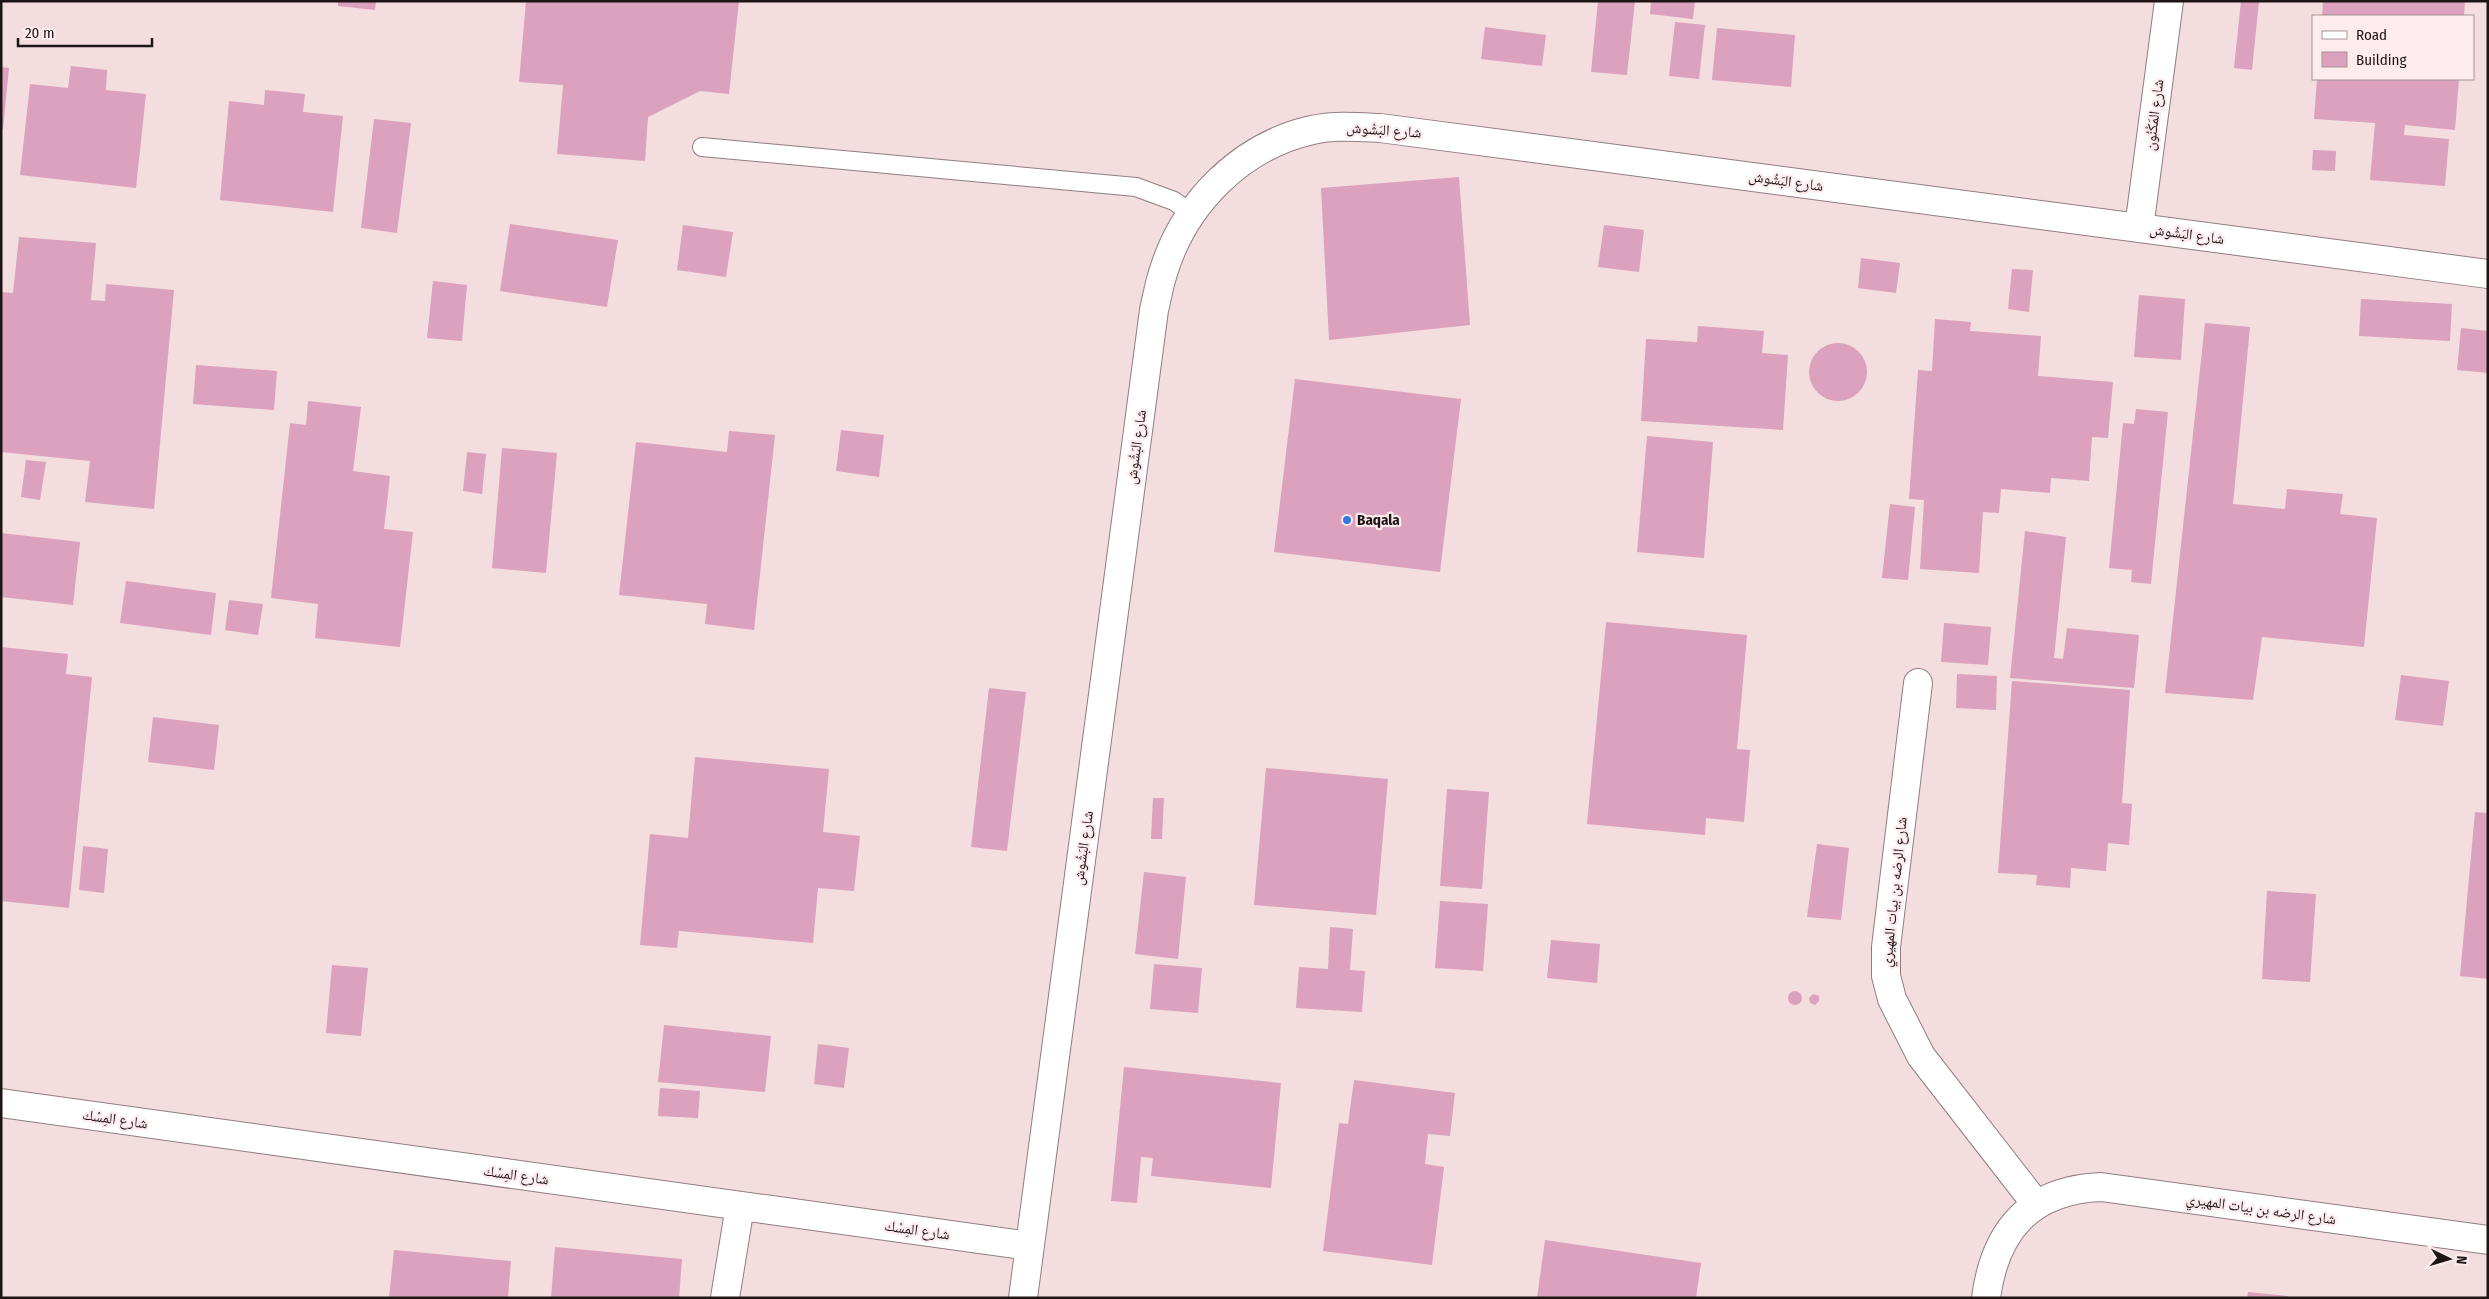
<svg xmlns="http://www.w3.org/2000/svg" width="2489" height="1299" viewBox="0 0 2489 1299" font-family="'Fira Sans Condensed','Noto Naskh Arabic',sans-serif">
<style>
.building{fill:#dba1bd}
.lines{fill:none;stroke-linecap:round;stroke-linejoin:round}
.lane-casing{stroke:#917d80;stroke-width:20}
.street-casing{stroke:#917d80;stroke-width:30}
.lane{stroke:#fff;stroke-width:18}
.street{stroke:#fff;stroke-width:28}
.poi-dot{fill:#3675e3;stroke:#fdebed;stroke-width:2}
.labels{text-anchor:middle;stroke-width:4.5;stroke-linejoin:round;paint-order:stroke}
.street-label{font-size:15px;fill:#1d1516;stroke:#fdebed}
.poi-label{font-size:15px;font-weight:bold;fill:#1d1516;stroke:#fdebed;text-anchor:start}
</style>
<rect width="100%" height="100%" fill="#f3dddf"/>
<path class="building" d="M 338,1 L 376,1 L 375,10 L 338,6 Z
M 526,1 L 739,1 L 729,94 L 700,91 L 648,117 L 645,161 L 557,154 L 563,85 L 519,82 Z
M 1598,1 L 1635,1 L 1627,75 L 1591,72 Z
M 1651,1 L 1695,1 L 1693,19 L 1650,14 Z
M 2241,1 L 2259,1 L 2252,70 L 2234,68 Z
M 2323,1 L 2465,1 L 2464,16 L 2322,16 Z
M 1675,22 L 1705,25 L 1699,79 L 1669,76 Z
M 1485,27 L 1546,35 L 1542,66 L 1481,59 Z
M 1717,28 L 1795,35 L 1791,87 L 1712,80 Z
M 71,66 L 107,70 L 106,90 L 146,94 L 136,188 L 20,175 L 30,84 L 68,88 Z
M 1,67 L 9,68 L 3,129 L 1,129 Z
M 2317,79 L 2459,79 L 2455,130 L 2405,125 L 2404,135 L 2449,139 L 2445,186 L 2370,180 L 2375,123 L 2314,119 Z
M 265,90 L 305,94 L 303,112 L 343,116 L 333,212 L 220,200 L 229,101 L 264,105 Z
M 374,119 L 411,123 L 397,233 L 361,228 Z
M 2313,150 L 2336,151 L 2335,171 L 2312,170 Z
M 1459,177 L 1470,325 L 1329,340 L 1321,188 Z
M 510,224 L 618,240 L 607,307 L 500,291 Z
M 683,225 L 733,232 L 726,277 L 677,270 Z
M 1604,225 L 1644,230 L 1639,272 L 1598,267 Z
M 19,237 L 96,243 L 91,300 L 105,301 L 106,284 L 174,290 L 154,509 L 85,502 L 90,461 L 1,452 L 1,292 L 13,293 Z
M 1861,258 L 1900,263 L 1896,293 L 1858,288 Z
M 2012,269 L 2033,270 L 2029,312 L 2008,309 Z
M 433,281 L 467,285 L 462,341 L 427,338 Z
M 2139,295 L 2185,299 L 2181,360 L 2134,357 Z
M 2361,299 L 2452,304 L 2450,341 L 2359,336 Z
M 1935,319 L 1971,322 L 1970,331 L 2041,336 L 2038,376 L 2113,382 L 2108,438 L 2092,437 L 2089,481 L 2051,478 L 2050,493 L 2001,489 L 1999,513 L 1983,512 L 1979,573 L 1920,569 L 1924,500 L 1909,499 L 1918,370 L 1932,371 Z
M 2205,323 L 2250,327 L 2233,504 L 2285,509 L 2287,489 L 2343,494 L 2340,514 L 2377,518 L 2364,647 L 2262,637 L 2253,700 L 2165,693 Z
M 1698,326 L 1764,331 L 1762,353 L 1788,355 L 1783,430 L 1641,421 L 1646,339 L 1697,342 Z
M 2461,328 L 2488,331 L 2488,373 L 2457,370 Z
M1809 372a29 29 0 1 1 58 0a29 29 0 1 1-58 0Z
M 196,365 L 277,371 L 274,410 L 193,404 Z
M 1295,379 L 1461,399 L 1440,572 L 1274,552 Z
M 308,401 L 361,407 L 353,471 L 390,476 L 384,529 L 413,532 L 400,647 L 315,638 L 318,604 L 271,598 L 290,423 L 306,425 Z
M 2136,409 L 2168,412 L 2151,584 L 2131,582 L 2132,570 L 2109,568 L 2123,423 L 2134,424 Z
M 841,430 L 884,435 L 879,477 L 836,471 Z
M 729,431 L 775,435 L 754,630 L 705,624 L 707,604 L 619,595 L 636,442 L 727,452 Z
M 1647,436 L 1713,442 L 1704,558 L 1637,552 Z
M 502,448 L 557,453 L 546,573 L 492,568 Z
M 467,452 L 486,454 L 482,494 L 463,491 Z
M 26,460 L 46,462 L 40,500 L 21,497 Z
M 1890,504 L 1915,507 L 1908,580 L 1882,578 Z
M 2025,531 L 2066,537 L 2054,658 L 2063,659 L 2067,628 L 2139,635 L 2134,688 L 2010,678 Z
M 1,533 L 80,542 L 73,605 L 1,597 Z
M 126,581 L 216,593 L 211,635 L 120,623 Z
M 229,600 L 263,604 L 258,635 L 225,630 Z
M 1606,622 L 1747,635 L 1737,749 L 1750,750 L 1744,822 L 1706,818 L 1705,835 L 1587,824 Z
M 1944,623 L 1991,627 L 1988,665 L 1941,662 Z
M 1,647 L 68,654 L 66,674 L 92,677 L 69,908 L 1,901 Z
M 1957,674 L 1997,676 L 1996,710 L 1956,708 Z
M 2401,675 L 2449,681 L 2443,726 L 2395,720 Z
M 2012,681 L 2130,690 L 2122,803 L 2132,804 L 2129,845 L 2108,843 L 2106,871 L 2071,868 L 2070,888 L 2036,885 L 2037,875 L 1998,873 Z
M 989,688 L 1026,692 L 1007,851 L 971,847 Z
M 153,717 L 219,725 L 214,770 L 148,762 Z
M 695,757 L 829,769 L 823,832 L 860,836 L 854,891 L 818,888 L 813,943 L 679,931 L 677,948 L 640,945 L 650,834 L 688,838 Z
M 1266,768 L 1388,779 L 1376,915 L 1254,905 Z
M 1447,789 L 1489,792 L 1482,889 L 1440,886 Z
M 1153,798 L 1164,798 L 1162,839 L 1151,839 Z
M 2475,812 L 2488,813 L 2488,979 L 2460,976 Z
M 1817,844 L 1849,848 L 1841,920 L 1807,917 Z
M 83,846 L 108,849 L 104,893 L 79,890 Z
M 1144,872 L 1186,877 L 1178,959 L 1135,954 Z
M 2267,891 L 2316,894 L 2310,982 L 2262,979 Z
M 1440,901 L 1488,904 L 1483,971 L 1435,968 Z
M 1330,927 L 1353,929 L 1350,970 L 1365,971 L 1362,1012 L 1296,1008 L 1299,967 L 1328,969 Z
M 1551,940 L 1600,944 L 1597,983 L 1547,978 Z
M 1154,964 L 1202,968 L 1198,1013 L 1150,1009 Z
M 332,965 L 368,968 L 361,1036 L 326,1033 Z
M1788 998a7 7 0 1 1 14 0a7 7 0 1 1-14 0Z
M 1813,994 L 1819,996 L 1819,1001 L 1815,1005 L 1810,1003 L 1809,998 Z
M 664,1025 L 771,1036 L 765,1092 L 658,1082 Z
M 818,1044 L 849,1048 L 844,1088 L 814,1084 Z
M 1124,1067 L 1281,1083 L 1271,1188 L 1151,1176 L 1153,1158 L 1141,1157 L 1137,1203 L 1111,1201 Z
M 1354,1080 L 1455,1093 L 1450,1136 L 1428,1134 L 1425,1164 L 1444,1167 L 1432,1265 L 1323,1251 L 1339,1123 L 1348,1124 Z
M 660,1088 L 700,1091 L 698,1118 L 658,1116 Z
M 1545,1240 L 1701,1263 L 1696,1298 L 1537,1298 Z
M 555,1247 L 682,1259 L 679,1298 L 551,1298 Z
M 394,1250 L 511,1261 L 508,1298 L 389,1298 Z
M 2248,1292 L 2288,1296 L 2288,1298 L 2247,1298 Z"/>
<g class="lines">
<g class="lane-casing">
<path id="lane" d="M 702,147 L 1136,187 L 1174,201 L 1192,214"/>
</g>
<g class="street-casing">
<path id="street" d="M 2139,228 L 2169,1
M 1918,683 L 1886,947 L 1886,976 L 1892,999 L 1921,1056 L 2036,1204
M 1,1103 L 1030,1246
M 725,1298 L 740,1206
M 1023,1298 L 1154,310 C 1157,298 1159,285 1163,273 C 1184,203 1241,146 1312,130 C 1335,125 1358,127 1380,128 L 2488,274
M 1986,1298 C 1995,1230 2030,1190 2101,1187 L 2488,1240"/>
</g>
<use href="#lane" class="lane"/>
<use href="#street" class="street"/>
</g>
<circle class="poi-dot" cx="1347" cy="520" r="5"/>
<g class="labels">
<g class="street-label">
<text transform="translate(2154 115) rotate(-83)" y="5">شارع المَكْنُون</text>
<text transform="translate(1384 130) rotate(4)" y="5">شارع البَشُوش</text>
<text transform="translate(1786 181) rotate(8)" y="5">شارع البَشُوش</text>
<text transform="translate(2187 234) rotate(8)" y="5">شارع البَشُوش</text>
<text transform="translate(1136 447) rotate(-82)" y="5">شارع البَشُوش</text>
<text transform="translate(1083 848) rotate(-82)" y="5">شارع البَشُوش</text>
<text transform="translate(1894 892) rotate(-84)" y="5">شارع الرضه بن بيات المهيري</text>
<text transform="translate(115 1119) rotate(8)" y="5">شارع المِسْك</text>
<text transform="translate(516 1175) rotate(8)" y="5">شارع المِسْك</text>
<text transform="translate(2261 1209) rotate(8)" y="5">شارع الرضه بن بيات المهيري</text>
<text transform="translate(917 1230) rotate(8)" y="5">شارع المِسْك</text>
</g>
<g class="poi-label">
<text x="1357" y="525">Baqala</text>
</g>
</g>
<rect width="2489" height="1299" fill="none" stroke="#1d1516" stroke-width="5"/>
<rect x="2312" y="15" width="162" height="65" fill="#fdebed" stroke="#a39597"/>
<rect x="2322" y="31" width="25" height="8" fill="#ffffff" stroke="#a39597"/>
<text x="2356" y="40" font-size="15" fill="#1d1516">Road</text>
<rect x="2322" y="52" width="25" height="15" fill="#dba1bd" stroke="#a39597"/>
<text x="2356" y="65" font-size="15" fill="#1d1516">Building</text>
<g transform="translate(2449 1259) rotate(95)" stroke="#fdebed" stroke-width="4" paint-order="stroke">
<path d="M0-4L9 19L0 12L-9 19Z" fill="#1d1516"/>
<text y="-8" font-size="14" font-weight="bold" text-anchor="middle" fill="#1d1516">N</text>
</g>
<path d="M18 38v8h134v-8" fill="none" stroke="#1d1516" stroke-width="2.5"/>
<text x="25" y="38" font-size="15" fill="#1d1516" stroke="#fdebed" stroke-width="4" paint-order="stroke">20 m</text>
</svg>
